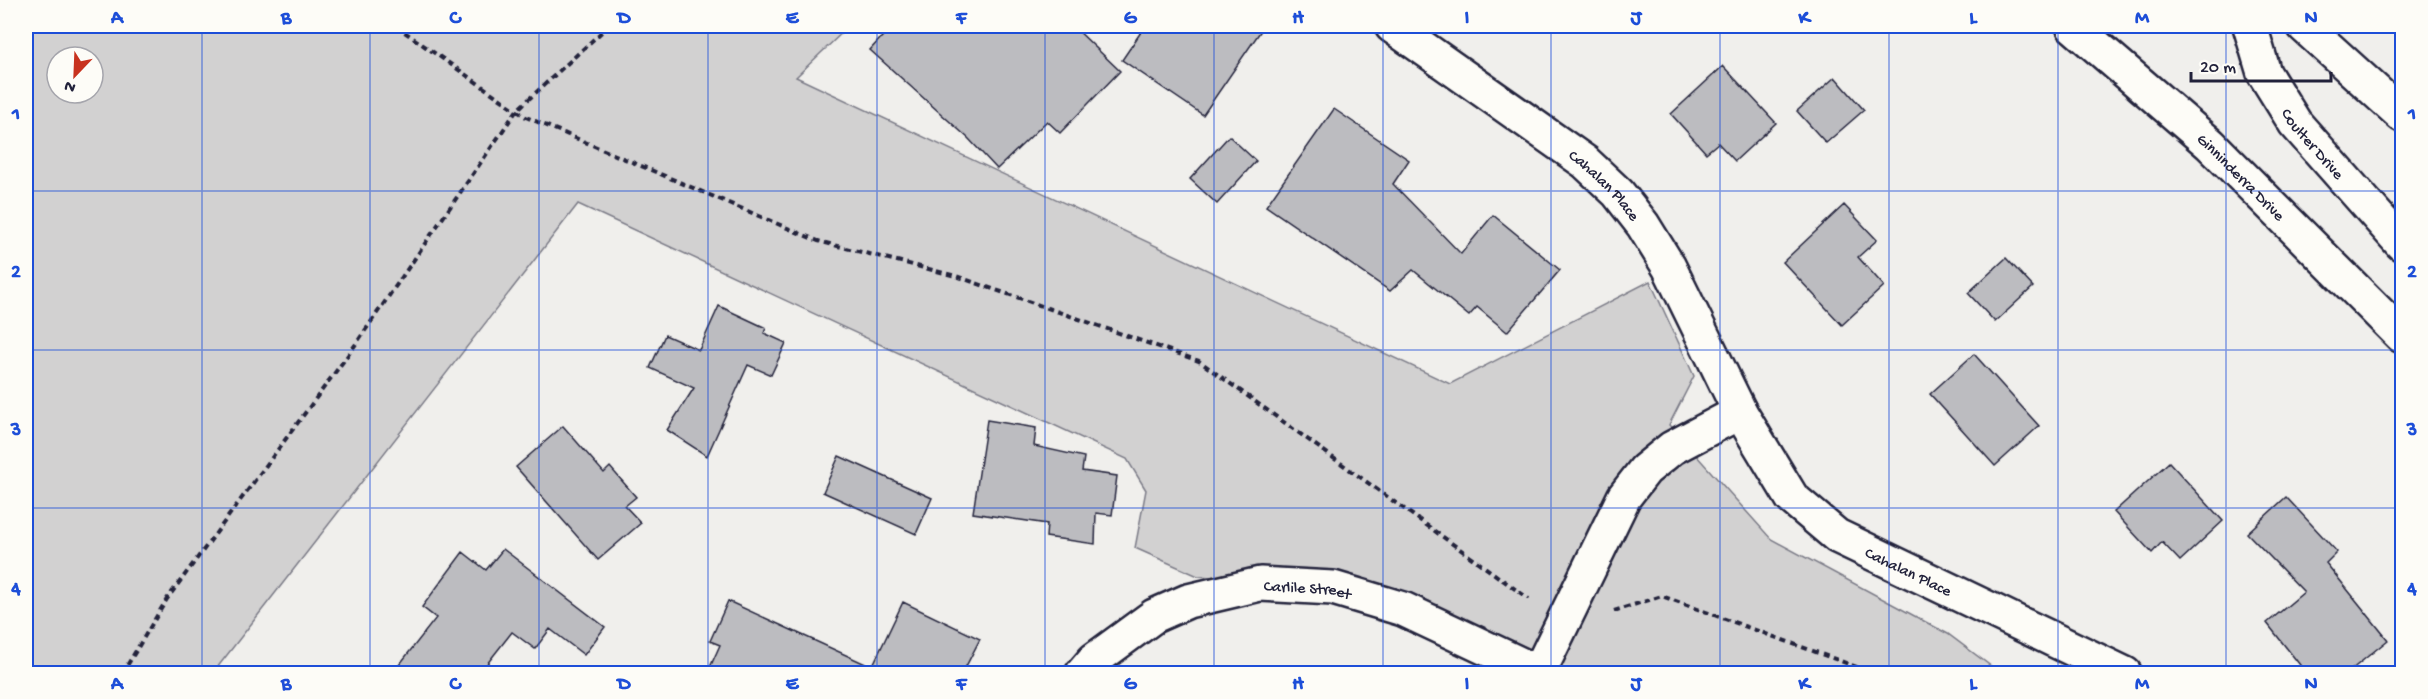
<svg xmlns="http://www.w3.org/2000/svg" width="2428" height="699" viewBox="0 0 2428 699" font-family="'Gochi Hand',sans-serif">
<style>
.green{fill:#d2d1d1;stroke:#7a7a86;stroke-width:1.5;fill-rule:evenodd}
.building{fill:#bcbcc0;stroke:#22223b;stroke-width:1.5}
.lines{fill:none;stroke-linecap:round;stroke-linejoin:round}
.minor-casing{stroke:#22223b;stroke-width:38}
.primary-casing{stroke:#22223b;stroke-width:38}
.path{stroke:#22223b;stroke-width:4;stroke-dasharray:6 4.5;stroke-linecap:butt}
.minor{stroke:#fdfcf7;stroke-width:33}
.primary{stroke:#fdfcf7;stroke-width:33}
.grid{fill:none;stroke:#1d4ed8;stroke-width:1.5;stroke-opacity:0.55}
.labels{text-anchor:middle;stroke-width:4.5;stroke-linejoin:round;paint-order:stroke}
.street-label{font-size:16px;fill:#22223b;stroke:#fdfcf7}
.neatline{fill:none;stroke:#1d4ed8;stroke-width:2}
.grid-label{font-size:20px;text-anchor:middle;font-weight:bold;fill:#1d4ed8}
</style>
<rect width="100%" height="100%" fill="#f0efec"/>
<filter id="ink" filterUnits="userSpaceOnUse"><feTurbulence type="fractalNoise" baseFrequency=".0167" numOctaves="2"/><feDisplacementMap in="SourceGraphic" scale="12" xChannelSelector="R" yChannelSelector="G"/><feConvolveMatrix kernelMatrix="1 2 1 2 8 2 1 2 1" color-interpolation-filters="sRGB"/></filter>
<g filter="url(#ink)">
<path class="green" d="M 26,26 L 849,26 L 796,77 L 1450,384 L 1650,281 L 1694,376 L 1669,425 L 1771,539 L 1948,634 L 2000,673 L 1563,673 L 1341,586 L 1198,576 L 1135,548 L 1146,490 L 1127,459 L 578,204 L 213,673 L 26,673 ZM 57,57 L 93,57 L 93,93 L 57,93 Z"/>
<path class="building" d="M 892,26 L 1073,26 L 1120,71 L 1060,133 L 1047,121 L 997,169 L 968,138 L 870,50 Z
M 1145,26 L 1264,26 L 1203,115 L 1122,60 Z
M 1723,66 L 1776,123 L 1735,161 L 1718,143 L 1706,153 L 1671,114 Z
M 1835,77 L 1864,110 L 1826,143 L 1797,111 Z
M 1334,109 L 1409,160 L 1393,184 L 1461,254 L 1493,215 L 1560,270 L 1507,332 L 1477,307 L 1469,316 L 1413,270 L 1390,291 L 1266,206 Z
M 1229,136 L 1256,161 L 1217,204 L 1190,179 Z
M 1844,205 L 1877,240 L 1858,257 L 1884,286 L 1842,325 L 1783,262 Z
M 2006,258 L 2033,287 L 1995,322 L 1968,293 Z
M 719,306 L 766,328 L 764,333 L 786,343 L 771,375 L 748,365 L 707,456 L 667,430 L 694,388 L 650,368 L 665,335 L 699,350 Z
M 1974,354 L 2039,426 L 1995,466 L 1930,394 Z
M 987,420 L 1036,428 L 1034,446 L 1084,457 L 1082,471 L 1117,476 L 1112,515 L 1096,513 L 1095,544 L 1046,537 L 1047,524 L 973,513 Z
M 563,426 L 604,473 L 610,467 L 636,497 L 625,506 L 641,523 L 598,560 L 516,467 Z
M 839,456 L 932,498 L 916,534 L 823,492 Z
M 2169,462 L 2223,521 L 2180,561 L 2162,542 L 2152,553 L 2114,512 Z
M 2286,497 L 2337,552 L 2326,563 L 2388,640 L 2346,674 L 2307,674 L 2267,623 L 2304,592 L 2247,533 Z
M 503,549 L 605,627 L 584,655 L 550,629 L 535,649 L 512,632 L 479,674 L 392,674 L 436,618 L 422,607 L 463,552 L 486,570 Z
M 728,601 L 872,667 L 903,602 L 980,639 L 962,674 L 707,674 L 720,645 L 710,641 Z"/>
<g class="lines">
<g class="minor-casing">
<g id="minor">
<path id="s1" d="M 1392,26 L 1585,162 L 1618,193 L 1643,225 L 1669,267 L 1740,412 L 1792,498 L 1837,536 L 2125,674"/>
<path d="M 1539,672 L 1624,497 L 1645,470 L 1672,448 L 1740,412"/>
<path id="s2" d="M 1082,674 L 1094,660 L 1154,616 L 1188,601 L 1260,584 L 1333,588 L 1403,609 L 1541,674"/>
</g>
</g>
<g class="primary-casing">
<g id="primary">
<path id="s3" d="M 2073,26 L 2210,144 L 2402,336"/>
<path id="s4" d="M 2250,26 L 2264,73 L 2295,123 L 2402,244"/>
<path d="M 2304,26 L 2402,115"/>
</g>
</g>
<path class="path" d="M 396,26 L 526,117 L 818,241 L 956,276 L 1199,361 L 1529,599
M 1614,611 L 1662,596 L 1876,674
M 122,674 L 167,599 L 351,351 L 517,110 L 608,26"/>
<use href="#minor" class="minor"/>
<use href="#primary" class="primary"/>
</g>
</g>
<path class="grid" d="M 202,26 L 202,674M 370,26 L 370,674M 539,26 L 539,674M 708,26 L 708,674M 877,26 L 877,674M 1045,26 L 1045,674M 1214,26 L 1214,674M 1383,26 L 1383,674M 1551,26 L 1551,674M 1720,26 L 1720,674M 1889,26 L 1889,674M 2058,26 L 2058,674M 2226,26 L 2226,674M 26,191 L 2402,191M 26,350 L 2402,350M 26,508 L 2402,508"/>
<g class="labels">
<g class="street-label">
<text dy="6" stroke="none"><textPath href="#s4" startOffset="135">Coulter Drive</textPath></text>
<text dy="6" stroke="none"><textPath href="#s3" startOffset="226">Ginninderra Drive</textPath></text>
<text dy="6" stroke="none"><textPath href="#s1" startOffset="266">Cahalan Place</textPath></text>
<text dy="6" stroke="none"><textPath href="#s1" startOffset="772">Cahalan Place</textPath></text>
<text dy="6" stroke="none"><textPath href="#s2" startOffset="252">Carlile Street</textPath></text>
</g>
</g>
<rect width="2428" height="699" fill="none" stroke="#fdfcf7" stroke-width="66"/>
<g transform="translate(75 75) rotate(203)"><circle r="28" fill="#fdfcf7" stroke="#a5a5ac" stroke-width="1.5"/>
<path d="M0-4.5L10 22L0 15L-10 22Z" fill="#c8321e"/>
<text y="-9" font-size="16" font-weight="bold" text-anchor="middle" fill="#22223b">N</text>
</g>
<path d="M2191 72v9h140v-9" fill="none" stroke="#22223b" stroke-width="3"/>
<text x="2200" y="72" font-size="18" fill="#22223b" stroke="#fdfcf7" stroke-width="4.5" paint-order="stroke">20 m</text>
<rect x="33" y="33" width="2362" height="633" class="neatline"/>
<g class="grid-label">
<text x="117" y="23">A</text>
<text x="286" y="23">B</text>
<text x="455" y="23">C</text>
<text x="624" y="23">D</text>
<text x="792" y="23">E</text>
<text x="961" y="23">F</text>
<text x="1130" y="23">G</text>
<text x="1298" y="23">H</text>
<text x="1467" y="23">I</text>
<text x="1636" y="23">J</text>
<text x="1804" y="23">K</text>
<text x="1973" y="23">L</text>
<text x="2142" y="23">M</text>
<text x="2311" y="23">N</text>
<text x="16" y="119">1</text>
<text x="2412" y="119">1</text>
<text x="16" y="277">2</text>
<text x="2412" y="277">2</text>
<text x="16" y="435">3</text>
<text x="2412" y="435">3</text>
<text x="16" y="594">4</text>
<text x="2412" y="594">4</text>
<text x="117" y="689">A</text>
<text x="286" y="689">B</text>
<text x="455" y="689">C</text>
<text x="624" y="689">D</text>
<text x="792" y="689">E</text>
<text x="961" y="689">F</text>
<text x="1130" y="689">G</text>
<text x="1298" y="689">H</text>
<text x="1467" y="689">I</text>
<text x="1636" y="689">J</text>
<text x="1804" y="689">K</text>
<text x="1973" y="689">L</text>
<text x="2142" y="689">M</text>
<text x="2311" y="689">N</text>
</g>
</svg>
